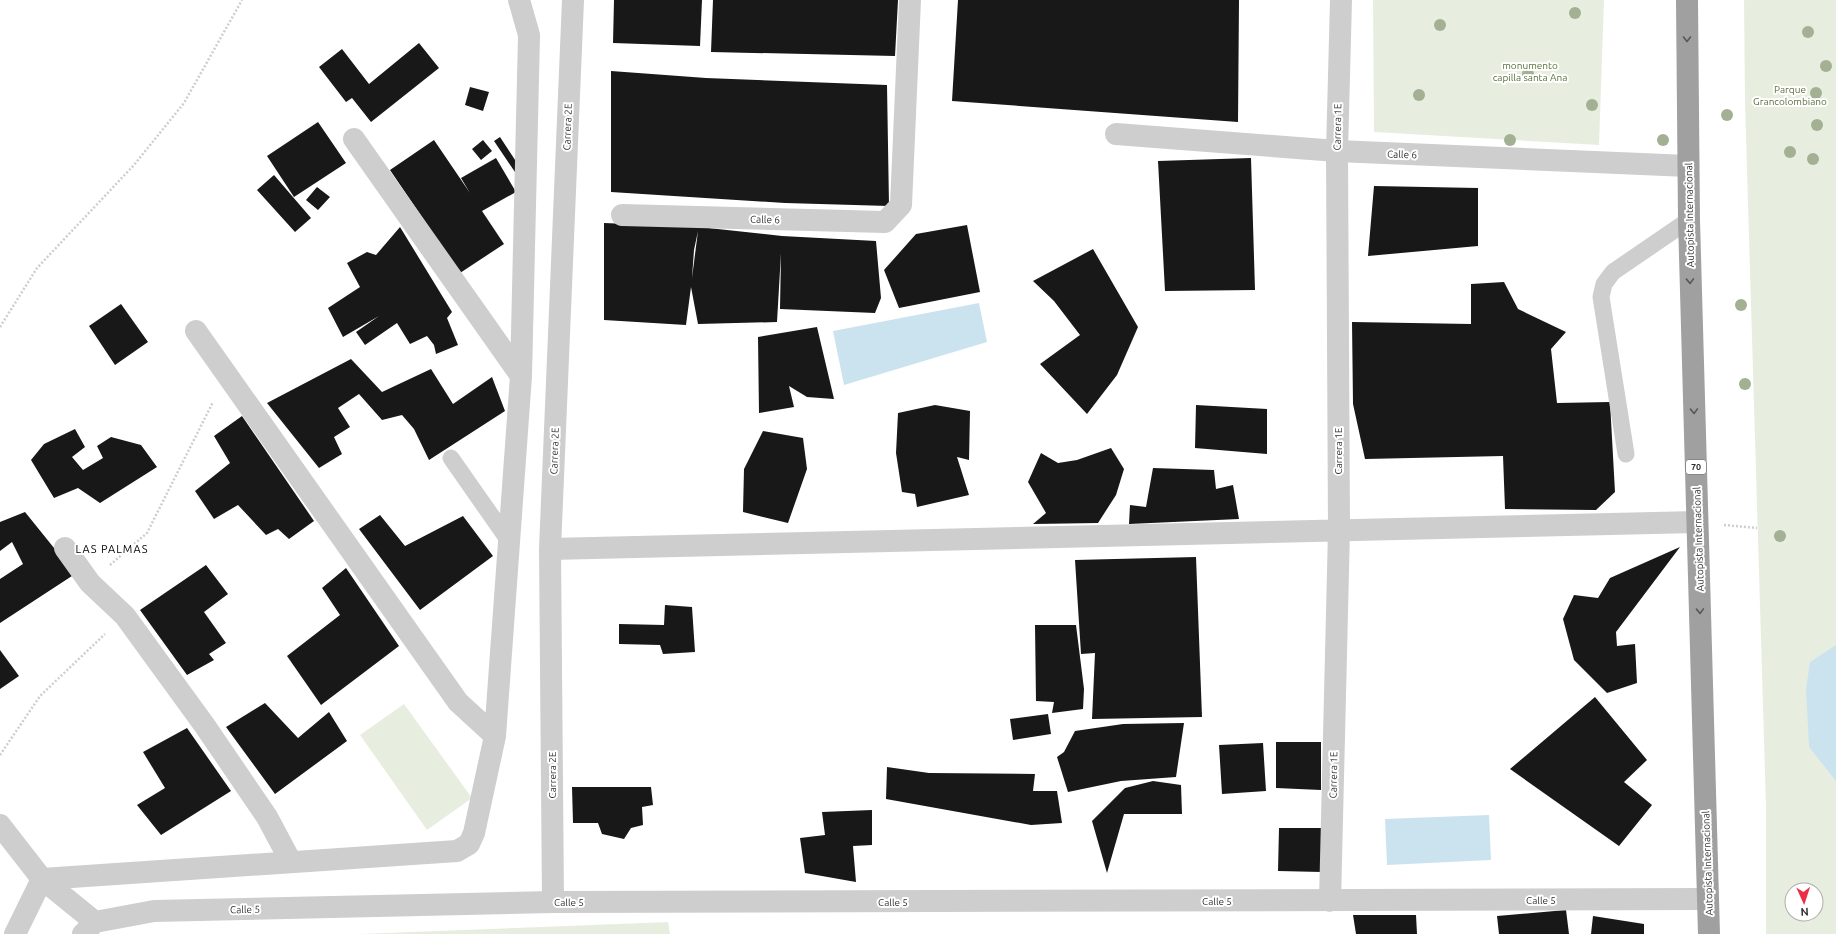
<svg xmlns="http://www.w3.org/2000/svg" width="1836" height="934" viewBox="0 0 1836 934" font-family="Ubuntu,sans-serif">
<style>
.green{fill:#e8eedf;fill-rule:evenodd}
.water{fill:#cbe3ef}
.building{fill:#181818;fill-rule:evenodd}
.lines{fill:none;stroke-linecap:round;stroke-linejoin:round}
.path{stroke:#cecece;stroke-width:2.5;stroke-dasharray:2 2;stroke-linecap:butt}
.service{stroke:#cecece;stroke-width:17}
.minor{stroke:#cecece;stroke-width:22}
.trunk{stroke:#a0a0a0;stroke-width:22}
.tree{fill:#a3b093}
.oneway{stroke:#585858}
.labels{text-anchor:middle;stroke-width:4;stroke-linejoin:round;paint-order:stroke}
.shield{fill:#fff;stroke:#6f6f6f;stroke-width:1}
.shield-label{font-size:9px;font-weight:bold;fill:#313131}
.park-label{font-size:10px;fill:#57703b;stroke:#fff}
.street-label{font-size:10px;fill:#313131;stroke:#fff}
.neighbourhood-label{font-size:11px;letter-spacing:1px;fill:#000;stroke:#fff}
</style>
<rect width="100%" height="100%" fill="#fff"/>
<path class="green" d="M 1373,0 L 1604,0 L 1599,145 L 1374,132 Z
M 1744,0 L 1836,0 L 1836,934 L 1766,934 L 1766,808 L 1745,103 ZM 1792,890 L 1816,890 L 1816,914 L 1792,914 Z
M 404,704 L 472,798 L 427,830 L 360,735 Z
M 668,922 L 670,934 L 359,934 Z"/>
<path class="water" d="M 979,303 L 987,342 L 844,385 L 833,331 Z
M 1836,645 L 1836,781 L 1809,747 L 1806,689 L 1810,662 Z
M 1489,815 L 1491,860 L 1387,865 L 1385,819 Z"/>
<path class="building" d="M 614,0 L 702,0 L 700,46 L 613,43 Z
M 713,0 L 898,0 L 895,56 L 711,52 Z
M 958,0 L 1239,0 L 1238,122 L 952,101 Z
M 419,43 L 439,68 L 371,122 L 352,98 L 346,102 L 319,67 L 342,49 L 369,84 Z
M 611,71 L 706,78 L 887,85 L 889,206 L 785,203 L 611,192 Z
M 470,87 L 489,92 L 483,111 L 465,105 Z
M 318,122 L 346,163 L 294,197 L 267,156 Z
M 500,137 L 523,172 L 517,175 L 494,141 Z
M 434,140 L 470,193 L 461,178 L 496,158 L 516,192 L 482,211 L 504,244 L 460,273 L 390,170 Z
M 483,140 L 492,151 L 481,160 L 472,149 Z
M 1251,158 L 1255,290 L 1165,291 L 1158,161 Z
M 274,175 L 311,218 L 295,232 L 257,190 Z
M 1374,186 L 1478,188 L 1478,246 L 1368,256 Z
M 317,187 L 330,197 L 318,210 L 306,200 Z
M 604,223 L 699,227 L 782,236 L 876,241 L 881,298 L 875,313 L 780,309 L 781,253 L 777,322 L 698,324 L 691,287 L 686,325 L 604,320 ZM 698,231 L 692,278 L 694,250 Z
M 967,225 L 980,292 L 899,308 L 884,270 L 916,234 Z
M 400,227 L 452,312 L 447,318 L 458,345 L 436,354 L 434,345 L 427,336 L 410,344 L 397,323 L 365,345 L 356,332 L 379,316 L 343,337 L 328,308 L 360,287 L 347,263 L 367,252 L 376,255 Z
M 1093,249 L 1138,327 L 1117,375 L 1087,414 L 1040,364 L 1080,335 L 1054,301 L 1033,281 Z
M 1504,282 L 1518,309 L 1566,332 L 1551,349 L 1557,403 L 1610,402 L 1615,492 L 1596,510 L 1505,509 L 1503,456 L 1365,459 L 1353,404 L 1352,322 L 1471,324 L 1471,284 Z
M 121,304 L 148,342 L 115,365 L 89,326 Z
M 817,327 L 834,399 L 807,397 L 789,386 L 794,407 L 759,413 L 758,337 Z
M 351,359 L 382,392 L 431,369 L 453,404 L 492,377 L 505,411 L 429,460 L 414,429 L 402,415 L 382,420 L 359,394 L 338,408 L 350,427 L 334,437 L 342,454 L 319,468 L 267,403 Z
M 935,405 L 970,411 L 969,460 L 957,457 L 969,495 L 917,507 L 915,494 L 902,492 L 896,453 L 898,413 Z
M 1196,405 L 1267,409 L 1267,454 L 1195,448 Z
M 242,416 L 314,521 L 289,539 L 278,529 L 266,535 L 238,505 L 214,519 L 195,491 L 230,463 L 214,436 Z
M 75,429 L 85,447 L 72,457 L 83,470 L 103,458 L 97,446 L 111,437 L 141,445 L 157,467 L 100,503 L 78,488 L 54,498 L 31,460 L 44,444 Z
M 763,431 L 803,438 L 807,469 L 788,523 L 743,512 L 744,469 Z
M 1111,448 L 1124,469 L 1116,495 L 1098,523 L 1033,524 L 1046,513 L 1028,482 L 1041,453 L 1058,463 L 1077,460 Z
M 1153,468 L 1214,470 L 1216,489 L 1233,485 L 1239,519 L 1129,524 L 1130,505 L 1146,507 Z
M 25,512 L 75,574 L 0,623 L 0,579 L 23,564 L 12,542 L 0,551 L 0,522 Z
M 380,515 L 405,546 L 463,516 L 493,556 L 420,610 L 359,529 Z
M 1680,547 L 1616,632 L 1617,646 L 1635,644 L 1637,683 L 1607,693 L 1574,660 L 1563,619 L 1574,595 L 1598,598 L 1610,578 Z
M 1196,557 L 1202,717 L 1092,719 L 1095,653 L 1081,654 L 1075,560 Z
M 206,565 L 228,594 L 204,612 L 226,643 L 209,654 L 214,660 L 187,675 L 140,610 Z
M 346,568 L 399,646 L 321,705 L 287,656 L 340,615 L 322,588 Z
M 665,605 L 692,607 L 695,652 L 663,654 L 660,645 L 619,644 L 619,624 L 664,625 Z
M 1035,625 L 1076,625 L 1084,689 L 1083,709 L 1052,713 L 1054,702 L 1036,701 Z
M 0,650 L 19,676 L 0,689 Z
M 1595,697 L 1647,760 L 1624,782 L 1652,805 L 1619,846 L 1510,769 Z
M 265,703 L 298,738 L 329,712 L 347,741 L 275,794 L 226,727 Z
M 1048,714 L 1051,734 L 1013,740 L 1010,719 Z
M 1184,723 L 1176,777 L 1121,781 L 1068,792 L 1057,757 L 1064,752 L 1075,731 L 1123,724 Z
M 187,728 L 231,791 L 161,835 L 137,805 L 165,788 L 143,752 Z
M 1276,742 L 1321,742 L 1321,790 L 1276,788 Z
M 1263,743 L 1266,791 L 1222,794 L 1219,745 Z
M 887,767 L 929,773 L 1035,774 L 1033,791 L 1057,791 L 1062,823 L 1031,825 L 886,799 Z
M 1153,781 L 1181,785 L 1182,814 L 1124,814 L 1107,873 L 1092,821 L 1125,788 Z
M 572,787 L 651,787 L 653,805 L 642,807 L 643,825 L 631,828 L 624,839 L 602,834 L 598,823 L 573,823 Z
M 872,810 L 872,845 L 853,846 L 856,882 L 805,873 L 800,838 L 825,835 L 822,812 Z
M 1279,828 L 1323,828 L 1322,872 L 1278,871 Z
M 1566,910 L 1569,934 L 1499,934 L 1497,916 Z
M 1353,915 L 1416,915 L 1417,934 L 1356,934 Z
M 1593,916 L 1644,924 L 1644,934 L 1591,934 Z"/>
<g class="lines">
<path class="path" d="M 0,327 L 37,268 L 134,165 L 184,103 L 242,0
M 1724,525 L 1757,528
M 110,565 L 147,533 L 213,402
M 0,755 L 40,696 L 105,634"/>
<path class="service" d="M 1626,454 L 1601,297 L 1604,284 L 1613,272 L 1689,220
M 451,458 L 509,541"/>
<path class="minor" d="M 1116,134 L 1337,151 L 1688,166
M 354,139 L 521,376
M 622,215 L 885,222 L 901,205 L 910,0
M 196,331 L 458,702 L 495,736
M 65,548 L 90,583 L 125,616 L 205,726 L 267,817 L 291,862
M 550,549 L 1697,522
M 0,825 L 42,879 L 95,922
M 1330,901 L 1339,530 L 1337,151 L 1341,0
M 553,902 L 550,549 L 573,0
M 15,934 L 42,879 L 457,851 L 469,844 L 474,833 L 495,736 L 521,376 L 529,35 L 519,0
M 83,934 L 95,922 L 154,911 L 553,902 L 1708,899"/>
<path class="trunk" d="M 1687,0 L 1689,220 L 1709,934"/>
</g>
<g class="tree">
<circle cx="1575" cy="13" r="6"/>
<circle cx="1440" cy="25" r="6"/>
<circle cx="1808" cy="32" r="6"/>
<circle cx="1826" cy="66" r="6"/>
<circle cx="1528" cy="74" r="6"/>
<circle cx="1816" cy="93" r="6"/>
<circle cx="1419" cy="95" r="6"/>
<circle cx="1592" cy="105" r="6"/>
<circle cx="1727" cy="115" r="6"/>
<circle cx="1817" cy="125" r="6"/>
<circle cx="1510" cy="140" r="6"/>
<circle cx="1663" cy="140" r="6"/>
<circle cx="1790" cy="152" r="6"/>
<circle cx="1813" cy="159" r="6"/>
<circle cx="1741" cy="305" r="6"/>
<circle cx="1745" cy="384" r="6"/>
<circle cx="1780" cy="536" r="6"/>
</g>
<defs><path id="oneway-chevron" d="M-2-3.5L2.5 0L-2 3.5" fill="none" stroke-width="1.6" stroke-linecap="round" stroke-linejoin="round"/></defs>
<g class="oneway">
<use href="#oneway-chevron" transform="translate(1687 39) rotate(90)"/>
<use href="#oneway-chevron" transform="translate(1690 281) rotate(88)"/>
<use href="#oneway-chevron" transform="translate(1694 411) rotate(88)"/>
<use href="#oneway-chevron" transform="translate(1700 611) rotate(88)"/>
</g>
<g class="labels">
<rect class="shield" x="1686" y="460" width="20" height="14" rx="3"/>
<g class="shield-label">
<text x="1696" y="470">70</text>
</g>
<g class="park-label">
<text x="1530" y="69">monumento<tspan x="1530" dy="12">capilla santa Ana</tspan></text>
<text x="1790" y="93">Parque<tspan x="1790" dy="12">Grancolombiano</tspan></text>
</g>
<g class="street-label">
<text transform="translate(567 127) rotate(-88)" y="4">Carrera 2E</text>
<text transform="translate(1337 127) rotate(-89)" y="4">Carrera 1E</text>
<text transform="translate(1402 154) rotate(2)" y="4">Calle 6</text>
<text transform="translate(1689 215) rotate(-91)" y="4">Autopista Internacional</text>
<text transform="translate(765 219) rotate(1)" y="4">Calle 6</text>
<text transform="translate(554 451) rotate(-88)" y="4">Carrera 2E</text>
<text transform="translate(1338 451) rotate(-90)" y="4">Carrera 1E</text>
<text transform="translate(1698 539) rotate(-92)" y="4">Autopista Internacional</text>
<text transform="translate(552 775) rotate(-90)" y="4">Carrera 2E</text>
<text transform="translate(1333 775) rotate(-89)" y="4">Carrera 1E</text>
<text transform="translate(1707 863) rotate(-92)" y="4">Autopista Internacional</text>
<text x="1541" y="904">Calle 5</text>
<text x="1217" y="905">Calle 5</text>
<text x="569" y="906">Calle 5</text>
<text x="893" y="906">Calle 5</text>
<text transform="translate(245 909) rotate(-1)" y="4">Calle 5</text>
</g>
<g class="neighbourhood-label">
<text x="112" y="553">LAS PALMAS</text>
</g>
</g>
<g transform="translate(1804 902) rotate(177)"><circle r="19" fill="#ffffff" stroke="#adadad"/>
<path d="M0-3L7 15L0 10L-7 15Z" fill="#ee2d46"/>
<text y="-6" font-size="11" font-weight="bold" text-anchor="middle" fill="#313131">N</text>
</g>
</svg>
